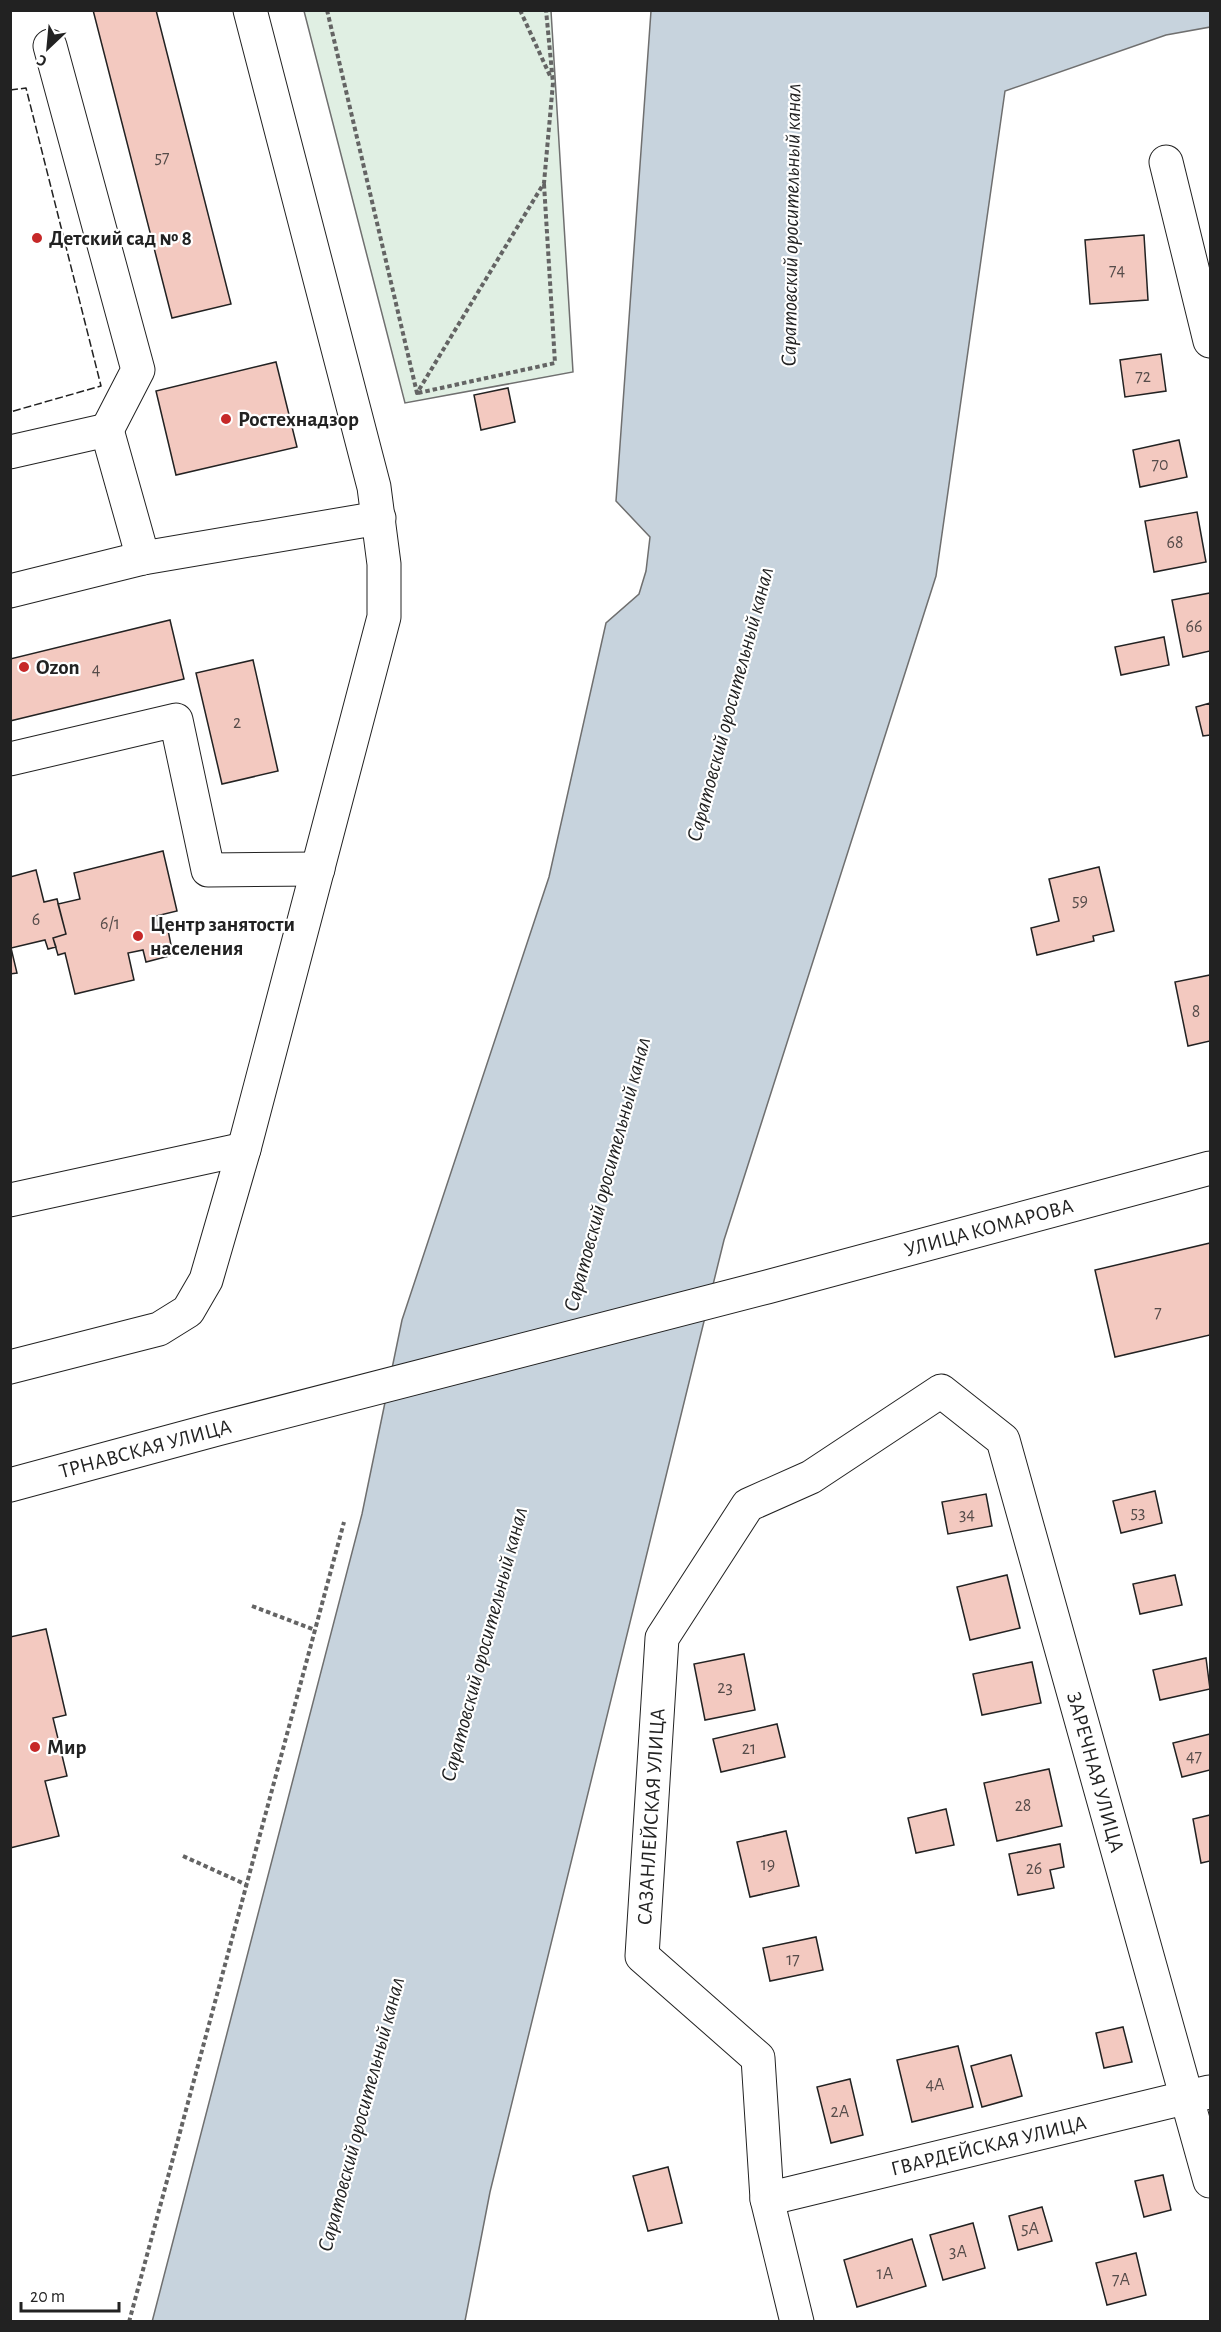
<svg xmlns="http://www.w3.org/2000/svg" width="1221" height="2332" viewBox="0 0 1221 2332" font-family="'Alegreya Sans',sans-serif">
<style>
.green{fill:#e0efe3;stroke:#6f6f6f;stroke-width:1.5}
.water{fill:#c7d3dd;stroke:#6f6f6f;stroke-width:1.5}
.building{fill:#f3c9c0;stroke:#222;stroke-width:1.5}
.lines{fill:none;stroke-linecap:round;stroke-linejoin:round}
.minor-casing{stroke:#222;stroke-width:35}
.major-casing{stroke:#222;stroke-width:35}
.path{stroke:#646464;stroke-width:4;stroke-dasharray:4.5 3;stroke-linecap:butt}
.minor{stroke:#fff;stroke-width:33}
.major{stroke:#fff;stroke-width:33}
.fence{stroke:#222;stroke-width:1.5;stroke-dasharray:8 3;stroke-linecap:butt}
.poi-dot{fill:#c62828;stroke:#fff;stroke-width:2}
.labels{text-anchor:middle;stroke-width:4.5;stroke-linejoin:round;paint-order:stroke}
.number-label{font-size:18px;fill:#564c4a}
.poi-label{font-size:21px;font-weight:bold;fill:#222;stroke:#fff;text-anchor:start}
.street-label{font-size:21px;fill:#222;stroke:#fff}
.water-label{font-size:22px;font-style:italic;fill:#222;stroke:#fff}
</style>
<rect width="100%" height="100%" fill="#fff"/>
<path class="green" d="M 304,11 L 551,11 L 573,372 L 405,403 Z"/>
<path class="water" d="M 651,11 L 1210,11 L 1210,27 L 1166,35 L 1005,91 L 936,576 L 724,1240 L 490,2192 L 465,2321 L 152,2322 L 362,1514 L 402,1320 L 549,877 L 606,623 L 639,594 L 646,571 L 650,537 L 616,501 Z"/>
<path class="building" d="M 93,10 L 156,10 L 231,304 L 172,318 Z
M 1144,235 L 1148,300 L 1090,304 L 1085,240 Z
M 1161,354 L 1166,391 L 1125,397 L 1120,360 Z
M 276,362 L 297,447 L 176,475 L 156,391 Z
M 508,388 L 515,422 L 481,430 L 474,395 Z
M 1179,440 L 1187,477 L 1140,487 L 1133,450 Z
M 1197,512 L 1206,562 L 1154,572 L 1145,521 Z
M 1210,593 L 1210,651 L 1183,657 L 1172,600 Z
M 170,620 L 184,679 L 10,721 L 10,659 Z
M 1164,637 L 1169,665 L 1121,675 L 1115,647 Z
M 253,660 L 278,771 L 222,784 L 196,673 Z
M 1210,703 L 1210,735 L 1203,736 L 1196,707 Z
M 163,851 L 177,911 L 156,916 L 159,932 L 168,930 L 173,955 L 146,962 L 143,950 L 128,953 L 134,980 L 75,994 L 65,953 L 58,955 L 53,938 L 66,934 L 58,904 L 80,899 L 74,873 Z
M 1099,867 L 1114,931 L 1093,936 L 1094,941 L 1037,955 L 1031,928 L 1059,921 L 1049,879 Z
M 36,870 L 44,902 L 57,899 L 66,934 L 53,938 L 56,947 L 48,949 L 45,940 L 11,948 L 17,973 L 10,974 L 10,877 Z
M 1210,975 L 1210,1041 L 1188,1046 L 1175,982 Z
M 1210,1243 L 1210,1335 L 1115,1357 L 1095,1270 Z
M 1155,1491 L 1162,1523 L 1121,1533 L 1113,1501 Z
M 986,1494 L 992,1526 L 948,1534 L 942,1502 Z
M 1007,1575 L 1020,1628 L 970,1640 L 957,1587 Z
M 1175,1575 L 1182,1605 L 1140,1614 L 1133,1584 Z
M 46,1629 L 66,1715 L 53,1718 L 67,1776 L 45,1781 L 59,1836 L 10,1848 L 10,1637 Z
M 744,1654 L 755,1710 L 705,1720 L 694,1664 Z
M 1206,1658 L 1210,1689 L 1160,1700 L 1153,1670 Z
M 1032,1662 L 1041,1703 L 982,1715 L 973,1674 Z
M 777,1724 L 785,1757 L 721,1772 L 713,1739 Z
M 1210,1734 L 1210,1770 L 1182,1777 L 1173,1743 Z
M 1049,1769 L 1062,1826 L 997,1841 L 984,1783 Z
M 946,1809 L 954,1845 L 916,1853 L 908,1818 Z
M 1210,1815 L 1210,1861 L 1201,1863 L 1193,1819 Z
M 786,1831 L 799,1886 L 750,1897 L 737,1842 Z
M 1060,1844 L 1064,1867 L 1050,1870 L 1054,1888 L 1018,1895 L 1009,1854 Z
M 816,1937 L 823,1970 L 770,1981 L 763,1948 Z
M 1123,2027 L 1132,2062 L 1104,2068 L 1096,2033 Z
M 958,2046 L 973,2107 L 912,2122 L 897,2060 Z
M 1011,2055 L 1022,2096 L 982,2107 L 971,2066 Z
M 850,2079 L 863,2135 L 831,2143 L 817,2087 Z
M 668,2167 L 682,2223 L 648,2231 L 633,2176 Z
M 1163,2175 L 1171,2210 L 1144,2217 L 1135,2181 Z
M 1042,2207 L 1052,2241 L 1018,2250 L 1009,2216 Z
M 973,2223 L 985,2268 L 943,2280 L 930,2235 Z
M 912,2239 L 926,2286 L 857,2307 L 844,2260 Z
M 1136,2253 L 1146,2295 L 1107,2305 L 1096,2263 Z"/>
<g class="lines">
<g class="minor-casing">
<g id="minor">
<path d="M 50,46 L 138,370 L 107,430"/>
<path d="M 1166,162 L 1210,341"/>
<path d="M 10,452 L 107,430 L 143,558"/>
<path d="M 10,591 L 143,558 L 379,518"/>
<path d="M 10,759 L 176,720 L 208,870 L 318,869"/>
<path d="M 10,1200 L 244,1149"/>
<path d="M 10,1367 L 159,1329 L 188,1311 L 206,1280 L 244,1149 L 384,617 L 384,564 L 374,487 L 250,10"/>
<path id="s1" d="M 767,2199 L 1209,2092"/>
<path id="s2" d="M 797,2322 L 767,2199 L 758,2058 L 642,1956 L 662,1638 L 748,1505 L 811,1477 L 941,1391 L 1003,1440 L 1210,2181"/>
</g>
</g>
<g class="major-casing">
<g id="major">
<path id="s3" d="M 10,1485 L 217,1429 L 767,1287 L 1210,1168"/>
</g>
</g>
<path class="path" d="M 327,10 L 417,393 L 544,183 L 553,83 L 546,10
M 520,10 L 551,78
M 418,393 L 555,363 L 544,184
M 252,1606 L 315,1630
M 183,1856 L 247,1885
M 129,2322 L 344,1522"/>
<use href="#minor" class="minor"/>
<use href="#major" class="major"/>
<path class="fence" d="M 10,90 L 26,88 L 101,386 L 10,412"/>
</g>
<g class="poi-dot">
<circle cx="37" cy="238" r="6"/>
<circle cx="226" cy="419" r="6"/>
<circle cx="24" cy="667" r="6"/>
<circle cx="138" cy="936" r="6"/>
<circle cx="35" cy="1747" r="6"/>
</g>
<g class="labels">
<g class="number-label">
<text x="162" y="163">57</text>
<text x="1117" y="276">74</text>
<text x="1143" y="382">72</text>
<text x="1160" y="470">70</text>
<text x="1175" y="548">68</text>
<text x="1194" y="632">66</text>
<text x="96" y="675">4</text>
<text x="237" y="728">2</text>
<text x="1080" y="906">59</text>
<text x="36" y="925">6</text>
<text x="110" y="929">6/1</text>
<text x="1196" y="1017">8</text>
<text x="1158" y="1318">7</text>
<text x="1138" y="1518">53</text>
<text x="967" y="1520">34</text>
<text x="725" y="1693">23</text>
<text x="749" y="1754">21</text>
<text x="1194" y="1762">47</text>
<text x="1023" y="1811">28</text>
<text x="768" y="1870">19</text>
<text x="1034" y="1874">26</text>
<text x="793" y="1965">17</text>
<text x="935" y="2090">4А</text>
<text x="840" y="2117">2А</text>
<text x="1030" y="2234">5А</text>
<text x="958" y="2257">3А</text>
<text x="885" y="2279">1А</text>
<text x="1121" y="2285">7А</text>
</g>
<g class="poi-label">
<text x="49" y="245">Детский сад № 8</text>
<text x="238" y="426">Ростехнадзор</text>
<text x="36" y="674">Ozon</text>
<text x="150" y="931">Центр занятости<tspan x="150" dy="24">населения</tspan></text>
<text x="47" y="1754">Мир</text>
</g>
<g class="street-label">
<text dy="7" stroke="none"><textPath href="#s3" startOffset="1012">УЛИЦА КОМАРОВА</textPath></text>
<text dy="7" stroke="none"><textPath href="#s3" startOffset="140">ТРНАВСКАЯ УЛИЦА</textPath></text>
<text dy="7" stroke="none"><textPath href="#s2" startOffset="1548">ЗАРЕЧНАЯ УЛИЦА</textPath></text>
<text dy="7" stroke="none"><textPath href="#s2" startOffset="562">САЗАНЛЕЙСКАЯ УЛИЦА</textPath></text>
<text dy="7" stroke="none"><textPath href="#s1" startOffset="228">ГВАРДЕЙСКАЯ УЛИЦА</textPath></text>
</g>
<g class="water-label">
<text transform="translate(790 225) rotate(-89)" y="8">Саратовский оросительный канал</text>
<text transform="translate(729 704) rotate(-75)" y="8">Саратовский оросительный канал</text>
<text transform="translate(606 1174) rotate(-75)" y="8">Саратовский оросительный канал</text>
<text transform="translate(483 1644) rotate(-75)" y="8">Саратовский оросительный канал</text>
<text transform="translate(360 2114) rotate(-75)" y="8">Саратовский оросительный канал</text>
</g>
</g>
<rect width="1221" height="2332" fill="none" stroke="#222222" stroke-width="24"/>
<g transform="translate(48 48) rotate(206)" stroke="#ffffff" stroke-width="4.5" paint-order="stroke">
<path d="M0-4.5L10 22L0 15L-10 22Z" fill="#222222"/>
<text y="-9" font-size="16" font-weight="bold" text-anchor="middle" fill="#222222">С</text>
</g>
<path d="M21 2302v9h98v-9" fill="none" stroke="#222222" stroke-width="3"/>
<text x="30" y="2302" font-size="18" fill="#222222" stroke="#ffffff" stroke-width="4.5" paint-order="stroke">20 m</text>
</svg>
